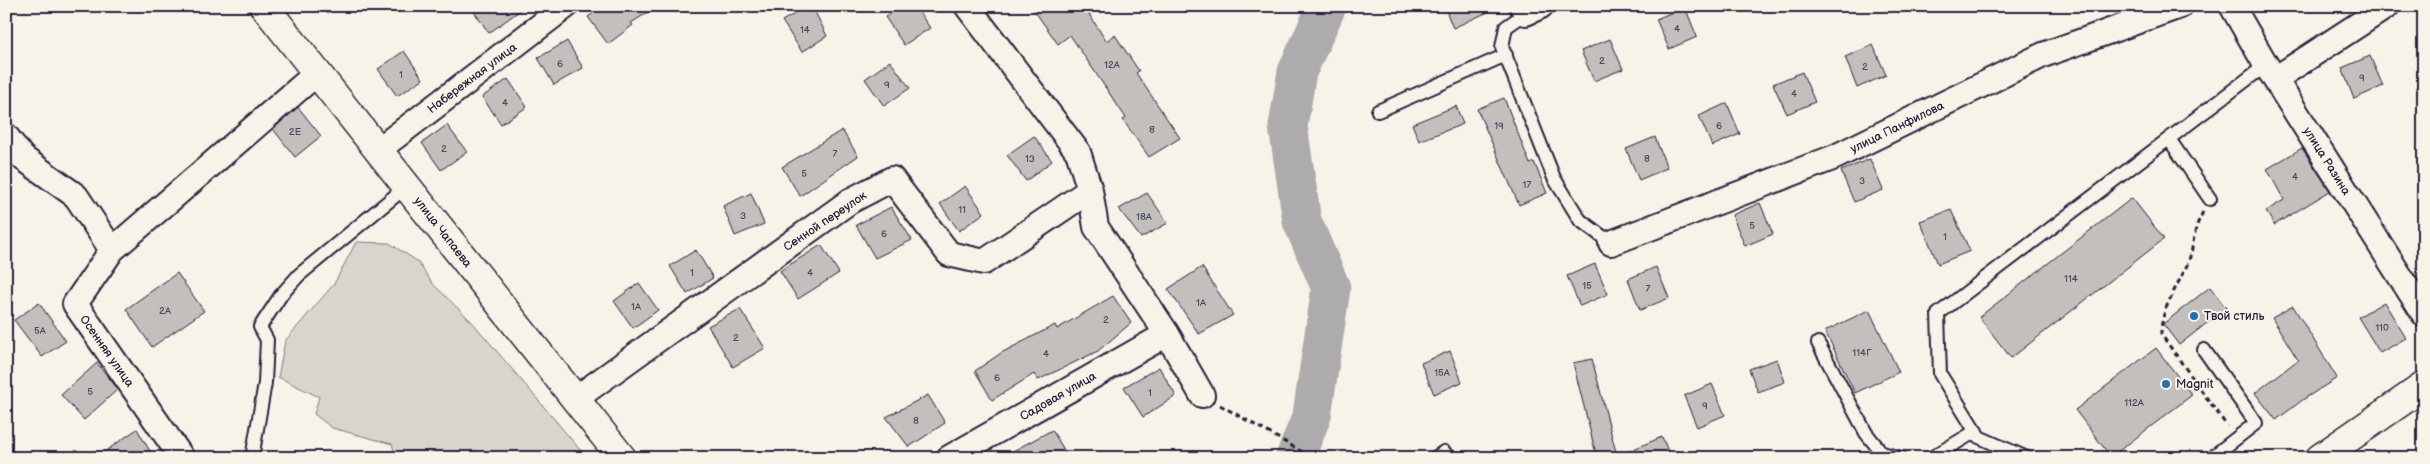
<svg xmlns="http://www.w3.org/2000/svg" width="2430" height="464" viewBox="0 0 2430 464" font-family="'Balsamiq Sans',sans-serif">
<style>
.green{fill:#d8d5cf;stroke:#7d7c85}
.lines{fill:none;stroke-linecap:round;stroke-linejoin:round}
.river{stroke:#aeabad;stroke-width:39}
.building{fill:#c2bfbd;stroke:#22223b}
.service-casing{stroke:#22223b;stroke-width:16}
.minor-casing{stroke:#22223b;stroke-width:28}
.tertiary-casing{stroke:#22223b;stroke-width:31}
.path{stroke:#22223b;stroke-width:3;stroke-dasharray:5 4;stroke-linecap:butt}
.service{stroke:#f7f3e8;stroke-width:12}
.minor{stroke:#f7f3e8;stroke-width:24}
.tertiary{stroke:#f7f3e8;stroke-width:28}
.poi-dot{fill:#1f6fb2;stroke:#f7f3e8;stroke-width:2}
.labels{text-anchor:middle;stroke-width:4;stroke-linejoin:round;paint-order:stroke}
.number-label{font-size:10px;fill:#4a495c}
.street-label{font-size:12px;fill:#22223b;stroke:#f7f3e8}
.poi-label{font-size:12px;fill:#22223b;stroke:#f7f3e8;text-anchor:start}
</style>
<rect width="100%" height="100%" fill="#f7f3e8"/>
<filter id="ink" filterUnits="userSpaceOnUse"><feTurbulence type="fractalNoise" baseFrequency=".02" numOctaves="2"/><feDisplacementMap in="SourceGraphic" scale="10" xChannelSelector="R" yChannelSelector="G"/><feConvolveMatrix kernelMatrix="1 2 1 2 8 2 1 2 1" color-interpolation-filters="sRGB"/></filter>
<g filter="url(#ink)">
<path class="green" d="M 356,242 L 389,243 L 417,261 L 433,284 L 473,323 L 587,458 L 396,458 L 392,444 L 332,428 L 314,414 L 319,397 L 278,377 L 285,341 L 334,284 Z"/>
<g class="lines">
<path class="river" d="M 1295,458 L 1312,415 L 1331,288 L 1302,221 L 1288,126 L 1297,72 L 1327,6"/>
</g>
<path class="building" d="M 470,6 L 526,6 L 489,33 Z
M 603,6 L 658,6 L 631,23 L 633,25 L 608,44 L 588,17 Z
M 808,6 L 812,6 L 827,36 L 802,52 L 782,21 Z
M 902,6 L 915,6 L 930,28 L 904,45 L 885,17 Z
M 1031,6 L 1084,6 L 1106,41 L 1115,35 L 1139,71 L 1136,73 L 1180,138 L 1149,157 L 1123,120 L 1126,118 L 1070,35 L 1058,44 Z
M 1444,6 L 1501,6 L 1453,28 Z
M 1685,7 L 1697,37 L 1669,49 L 1656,19 Z
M 1610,39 L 1623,69 L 1594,81 L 1581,51 Z
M 567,41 L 583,68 L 554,85 L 538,58 Z
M 1873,45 L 1886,75 L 1857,88 L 1845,57 Z
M 404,51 L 423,79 L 397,96 L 378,69 Z
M 2370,56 L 2383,86 L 2354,99 L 2342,68 Z
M 890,61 L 910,88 L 884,106 L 865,79 Z
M 1802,72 L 1815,102 L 1787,114 L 1773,84 Z
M 508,79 L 527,107 L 501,124 L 482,97 Z
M 1504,98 L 1530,164 L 1534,162 L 1547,193 L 1519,205 L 1477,109 Z
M 1727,103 L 1740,134 L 1712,146 L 1699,116 Z
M 1456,106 L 1463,124 L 1419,141 L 1412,124 Z
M 298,107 L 321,136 L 295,157 L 273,129 Z
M 447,125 L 467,152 L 441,170 L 422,143 Z
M 842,130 L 858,156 L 800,196 L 782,167 Z
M 1034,136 L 1052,161 L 1026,181 L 1007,155 Z
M 1655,137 L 1667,168 L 1639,180 L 1626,149 Z
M 2302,148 L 2330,191 L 2274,225 L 2266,211 L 2284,200 L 2267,169 Z
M 1870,159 L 1883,190 L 1854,202 L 1841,171 Z
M 965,186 L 984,213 L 959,231 L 940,204 Z
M 751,193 L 764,224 L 735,236 L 723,206 Z
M 1147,193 L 1168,223 L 1141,238 L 1119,209 Z
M 2132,198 L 2164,239 L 2011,358 L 1979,317 Z
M 1760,203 L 1773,234 L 1745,246 L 1732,215 Z
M 891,207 L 912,240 L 875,258 L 856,225 Z
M 1951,210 L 1970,251 L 1938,264 L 1920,221 Z
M 821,245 L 839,273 L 798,299 L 780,271 Z
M 696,250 L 713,278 L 687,294 L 670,266 Z
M 1595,264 L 1608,294 L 1580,306 L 1567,276 Z
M 1202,267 L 1233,315 L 1199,334 L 1168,289 Z
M 1656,267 L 1669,298 L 1640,310 L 1628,279 Z
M 177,273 L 204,311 L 152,347 L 126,309 Z
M 639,283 L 658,310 L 633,328 L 614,301 Z
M 2210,287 L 2226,308 L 2179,345 L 2163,324 Z
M 1113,296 L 1131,323 L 1098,351 L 1038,380 L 1034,374 L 992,400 L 975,371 L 1001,353 L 1055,325 L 1057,329 Z
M 2384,302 L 2406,338 L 2380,353 L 2358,317 Z
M 39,303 L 66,341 L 42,357 L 14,320 Z
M 2293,306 L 2337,378 L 2304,399 L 2276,420 L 2255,393 L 2298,360 L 2272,318 Z
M 740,309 L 765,348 L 733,367 L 708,326 Z
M 1869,310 L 1899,372 L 1855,393 L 1825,331 Z
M 2156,348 L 2192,395 L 2111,457 L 2075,410 Z
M 1450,351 L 1462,382 L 1434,394 L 1421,363 Z
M 1592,359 L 1617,456 L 1662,437 L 1671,458 L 1597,458 L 1573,363 Z
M 1777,359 L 1785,382 L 1758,392 L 1749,369 Z
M 97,363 L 118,389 L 84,420 L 61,395 Z
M 1159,367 L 1176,396 L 1143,417 L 1124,387 Z
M 1712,384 L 1725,415 L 1697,427 L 1684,396 Z
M 928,395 L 945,423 L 909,447 L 886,417 Z
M 137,429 L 154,458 L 96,458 Z
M 1052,430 L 1069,458 L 1000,458 Z"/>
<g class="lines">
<g class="service-casing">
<path id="service" d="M 1526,13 L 1506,27 L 1502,47 L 1554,178 L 1580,220 L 1611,243
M 1378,111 L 1506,55
M 2169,139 L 2210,199
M 1818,343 L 1866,433 L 1882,453 L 1901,458
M 2204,350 L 2256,423 L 2211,458
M 252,458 L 265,383 L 267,340 L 260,327 L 281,295 L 299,275 L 407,186
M 1435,458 L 1444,452 L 1450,458
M 1931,458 L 1976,431
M 2027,458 L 1979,437 L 1940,374 L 1938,314 L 2266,65"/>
</g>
<g class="minor-casing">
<path id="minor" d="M 967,6 L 1078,152 L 1090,190 L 1096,227 L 1167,334 L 1202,395
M 1522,6 L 1526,13 L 1541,6
M 2232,6 L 2266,65 L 2424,314
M 2275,79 L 2387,6
M 6,136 L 23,158 L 76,196 L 112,250 L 75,304 L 182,458
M 378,150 L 566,6
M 1611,243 L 1835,157 L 2043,55 L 2180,6
M 112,250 L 317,73
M 575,399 L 850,201 L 892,179 L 949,254 L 984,262 L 1090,190
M 949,458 L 1167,334"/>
</g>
<g class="tertiary-casing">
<path id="tertiary" d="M 264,6 L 622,458
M 2320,458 L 2424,386"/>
</g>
<path class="path" d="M 2203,212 C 2191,233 2195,247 2187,265 C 2177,288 2161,308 2161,334 L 2227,426
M 1220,405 L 1313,458"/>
<use href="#service" class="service"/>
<use href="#minor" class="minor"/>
<use href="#tertiary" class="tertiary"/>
</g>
</g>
<g class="poi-dot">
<circle cx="2194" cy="316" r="5"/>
<circle cx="2166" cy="384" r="5"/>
</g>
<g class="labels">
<g class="number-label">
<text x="1677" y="32">4</text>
<text x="805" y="33">14</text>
<text x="1602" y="64">2</text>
<text x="560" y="67">6</text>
<text x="1112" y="68">12А</text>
<text x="1865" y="70">2</text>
<text x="401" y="78">1</text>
<text x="2362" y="81">9</text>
<text x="887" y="88">9</text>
<text x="1794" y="97">4</text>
<text x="505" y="106">4</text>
<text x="1499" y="129">19</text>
<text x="1719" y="129">6</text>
<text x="1152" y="133">8</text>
<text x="295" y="135">2Е</text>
<text x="444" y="152">2</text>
<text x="835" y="157">7</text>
<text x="1030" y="162">13</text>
<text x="1647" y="162">8</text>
<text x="804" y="177">5</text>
<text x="2295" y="180">4</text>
<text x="1862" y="184">3</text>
<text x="1527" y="188">17</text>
<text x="962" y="213">11</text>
<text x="743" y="219">3</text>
<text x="1144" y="220">18А</text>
<text x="1752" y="229">5</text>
<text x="884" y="237">6</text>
<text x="1945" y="240">1</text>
<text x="692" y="276">1</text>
<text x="810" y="276">4</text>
<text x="2071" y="282">114</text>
<text x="1587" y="289">15</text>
<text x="1648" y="292">7</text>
<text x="1201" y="306">1А</text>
<text x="636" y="310">1А</text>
<text x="165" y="314">2А</text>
<text x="1106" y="323">2</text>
<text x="2382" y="331">110</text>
<text x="40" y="334">5А</text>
<text x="736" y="341">2</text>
<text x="1862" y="356">114Г</text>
<text x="1046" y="357">4</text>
<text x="1442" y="376">15А</text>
<text x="997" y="381">6</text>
<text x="90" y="395">5</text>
<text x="1150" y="396">1</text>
<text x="2134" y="406">112А</text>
<text x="1705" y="409">9</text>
<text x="916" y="424">8</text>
</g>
<g class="street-label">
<text transform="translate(472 78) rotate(-37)" y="4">Набережная улица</text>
<text transform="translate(1897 127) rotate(-26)" y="4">улица Панфилова</text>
<text transform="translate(2327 161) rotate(58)" y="4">улица Разина</text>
<text transform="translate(825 221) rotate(-34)" y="4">Сенной переулок</text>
<text transform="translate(443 232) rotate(52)" y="4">улица Чапаева</text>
<text transform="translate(107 351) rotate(55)" y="4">Осенняя улица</text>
<text transform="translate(1058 396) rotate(-30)" y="4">Садовая улица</text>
</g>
<g class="poi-label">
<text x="2204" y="320">Твой стиль</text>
<text x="2176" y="388">Magnit</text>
</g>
</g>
<rect width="2430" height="464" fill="none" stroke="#f7f3e8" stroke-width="25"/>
<rect x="12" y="12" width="2405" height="439" fill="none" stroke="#22223b" stroke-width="2" filter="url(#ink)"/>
</svg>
